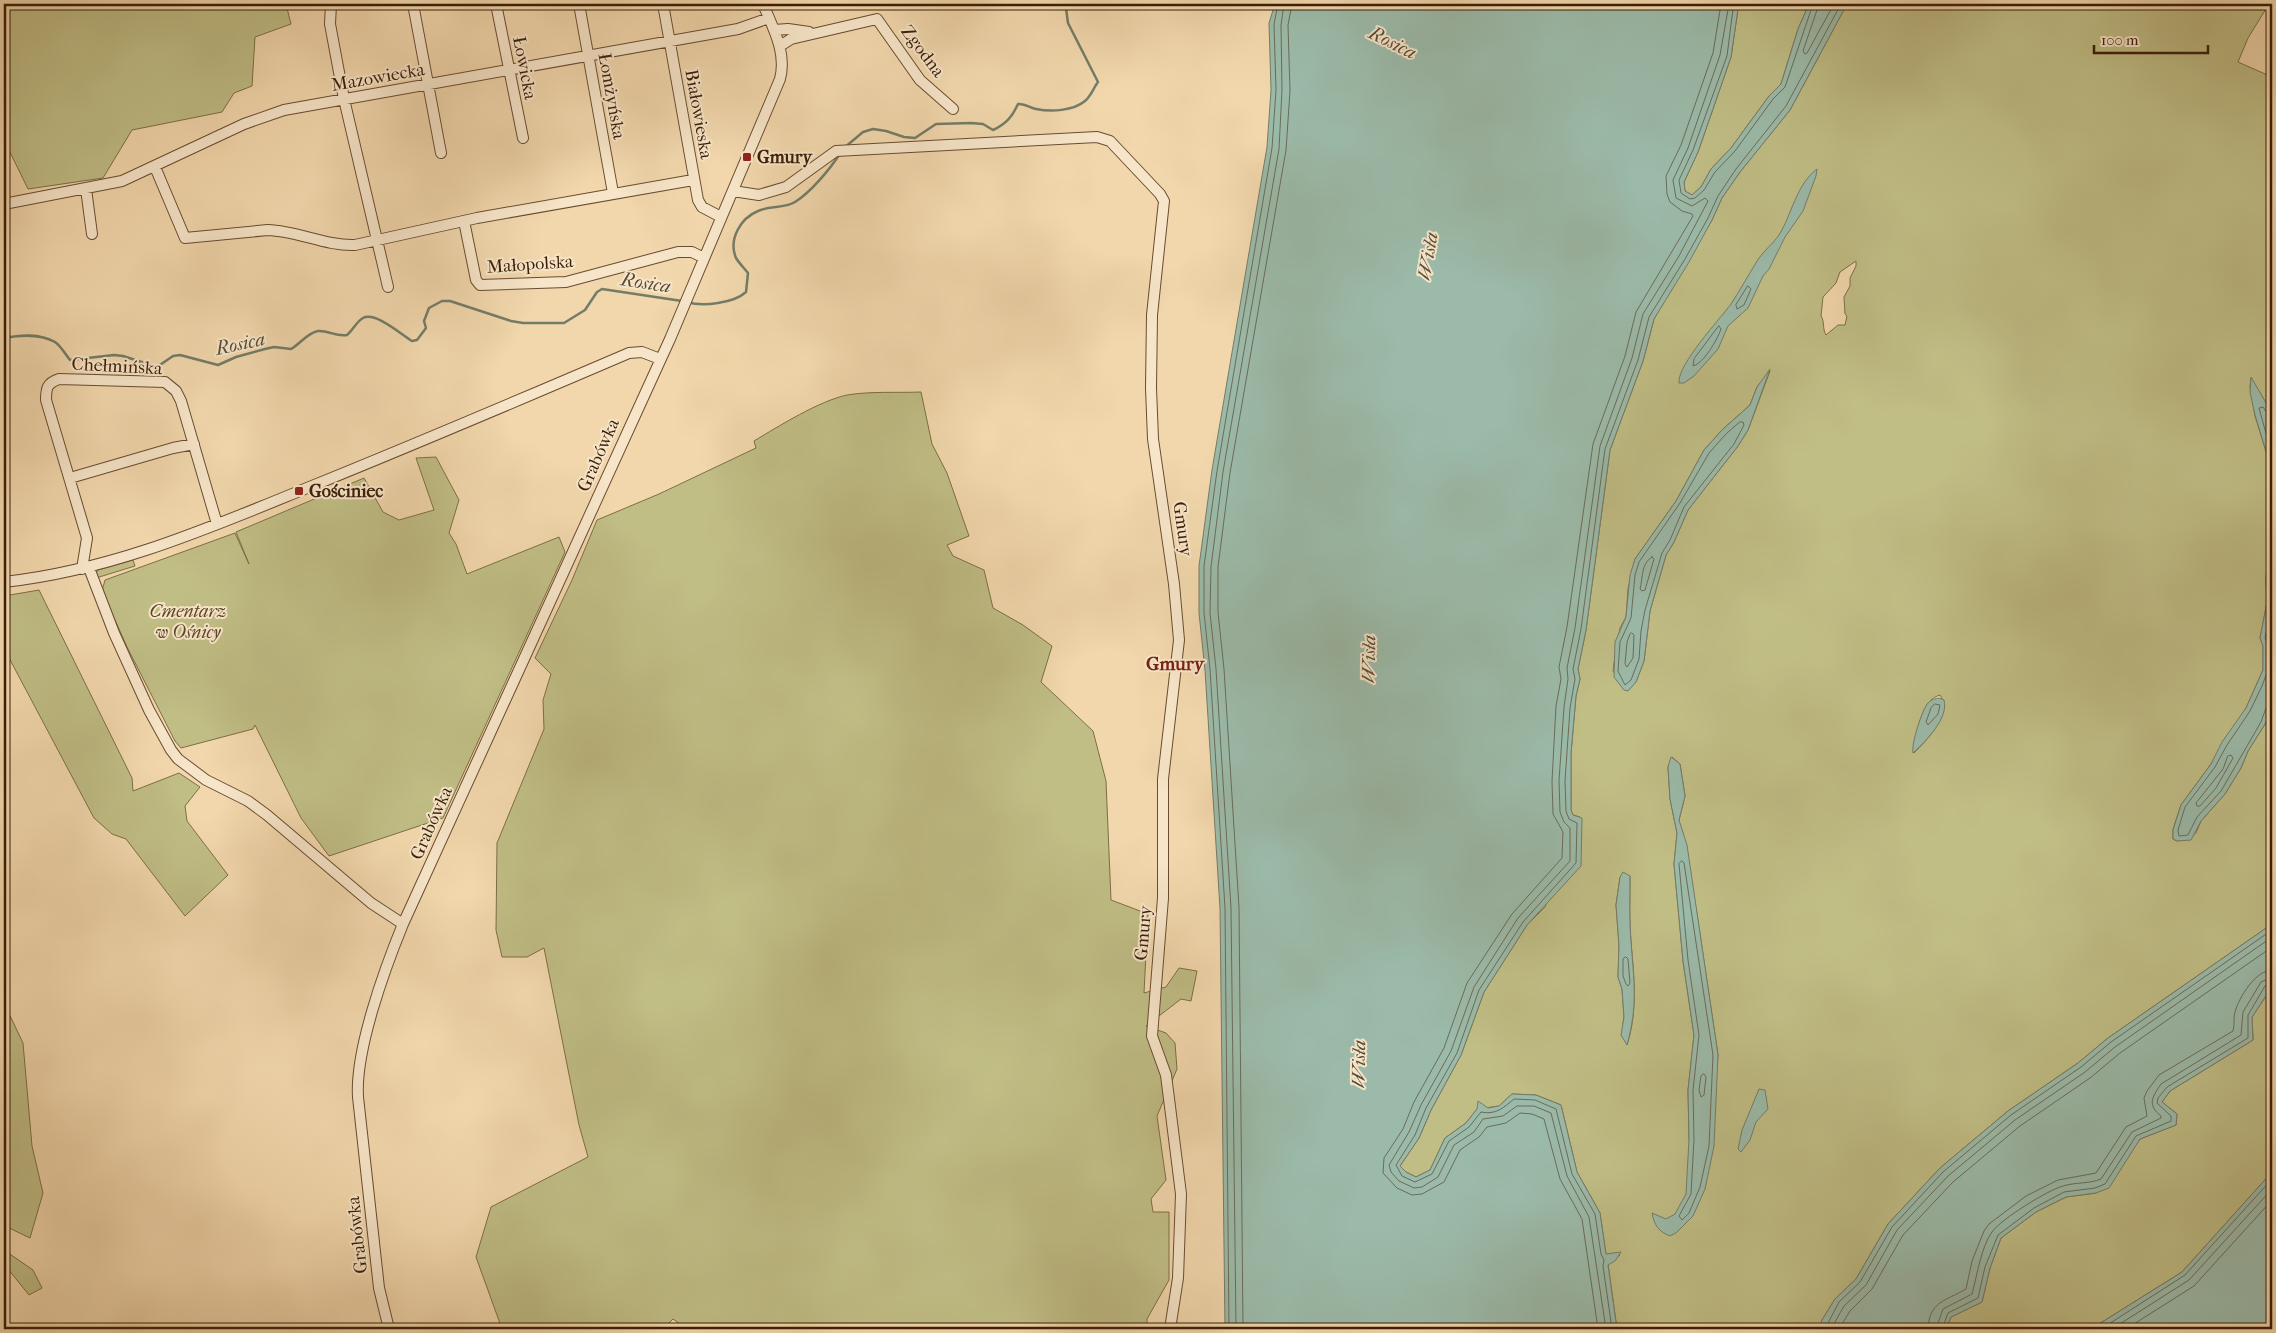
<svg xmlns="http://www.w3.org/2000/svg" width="2276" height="1333" viewBox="0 0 2276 1333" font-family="'IM FELL French Canon',serif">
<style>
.green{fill:#c0bd85;stroke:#7d6e46;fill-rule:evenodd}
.water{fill:#9bbaa9;stroke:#747c68}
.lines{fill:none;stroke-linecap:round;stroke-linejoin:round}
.shore{stroke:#6a6c58;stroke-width:1}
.stream{stroke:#747c68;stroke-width:2.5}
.minor-casing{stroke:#684c30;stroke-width:12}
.minor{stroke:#f7e5c9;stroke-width:10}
.poi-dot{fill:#8f2418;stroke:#f7e5c9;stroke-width:2}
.labels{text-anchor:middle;stroke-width:4;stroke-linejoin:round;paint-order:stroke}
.street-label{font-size:18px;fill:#3a1e06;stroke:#f7e5c9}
.poi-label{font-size:18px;font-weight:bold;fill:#3a1e06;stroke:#f7e5c9;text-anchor:start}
.park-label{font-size:18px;font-style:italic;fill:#5c4626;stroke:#f7e5c9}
.water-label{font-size:19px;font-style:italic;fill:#574d37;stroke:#f7e5c9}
.neighbourhood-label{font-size:19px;font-weight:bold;fill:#7a1f14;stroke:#f7e5c9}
</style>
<rect width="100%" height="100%" fill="#f2d7ac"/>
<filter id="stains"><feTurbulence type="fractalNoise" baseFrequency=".004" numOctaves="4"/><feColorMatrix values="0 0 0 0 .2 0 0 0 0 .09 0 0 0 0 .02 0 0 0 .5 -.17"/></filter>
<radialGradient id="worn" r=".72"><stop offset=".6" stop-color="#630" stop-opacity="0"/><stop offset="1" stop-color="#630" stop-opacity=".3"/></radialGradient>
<path class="green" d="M 4,4 L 286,4 L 291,24 L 255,37 L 252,86 L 234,93 L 222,112 L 132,130 L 103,178 L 28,189 L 4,140 Z
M 1746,4 L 1809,4 L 1798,29 L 1781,84 L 1769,96 L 1731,148 L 1711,169 L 1701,187 L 1692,195 L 1685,191 L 1684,182 L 1698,152 L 1731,57 L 1738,9 Z
M 1847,4 L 2269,4 L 2248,38 L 2238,62 L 2272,77 L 2272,413 L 2251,378 L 2250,387 L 2255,416 L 2269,461 L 2272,484 L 2266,581 L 2267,602 L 2260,638 L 2263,646 L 2263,670 L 2246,708 L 2211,764 L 2181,805 L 2173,829 L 2173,839 L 2177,841 L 2196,833 L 2201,821 L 2225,794 L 2241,768 L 2248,751 L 2265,724 L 2272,703 L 2272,924 L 2108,1038 L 2078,1063 L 2008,1111 L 1940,1168 L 1888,1224 L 1856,1279 L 1835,1299 L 1822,1320 L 1819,1329 L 1617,1329 L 1608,1264 L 1620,1255 L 1616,1253 L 1606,1255 L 1600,1213 L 1577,1172 L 1561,1105 L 1536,1095 L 1512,1094 L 1499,1106 L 1477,1109 L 1466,1123 L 1445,1138 L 1430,1170 L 1416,1177 L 1406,1172 L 1400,1166 L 1419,1138 L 1431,1110 L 1461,1055 L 1484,992 L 1527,925 L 1545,907 L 1580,817 L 1573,815 L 1571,810 L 1571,753 L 1576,696 L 1580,679 L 1578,669 L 1586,630 L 1610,450 L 1643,361 L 1654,319 L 1712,220 L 1722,198 L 1740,172 L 1790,110 ZM 1856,261 L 1856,266 L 1850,278 L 1850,286 L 1844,297 L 1845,314 L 1847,316 L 1845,325 L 1838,325 L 1826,335 C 1822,328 1825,322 1821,316 L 1823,297 L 1836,283 L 1840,272 ZM 1770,371 L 1748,430 L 1738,446 L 1688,510 L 1674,542 L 1666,555 L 1650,611 L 1644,661 L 1636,682 L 1628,690 L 1613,671 L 1614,663 L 1620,628 L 1626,617 L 1628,589 L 1635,559 L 1676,501 L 1704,450 L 1722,430 L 1750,405 L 1757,387 ZM 1940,695 C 1953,713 1926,741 1914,753 C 1911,744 1923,710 1928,703 C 1932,699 1934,697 1940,695 ZM 1672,757 L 1680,764 L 1685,796 L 1679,820 L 1697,914 L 1718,1055 L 1705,1189 L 1689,1139 L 1688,1090 L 1694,1035 L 1683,961 L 1674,864 L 1677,833 L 1670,799 L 1668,767 ZM 1630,876 C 1630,898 1629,920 1631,942 C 1634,976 1638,1011 1627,1045 L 1623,1023 L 1624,1017 L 1622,989 L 1618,977 L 1619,945 L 1616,905 L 1620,877 Z
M 921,392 L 932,444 L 947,473 L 969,536 L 947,545 L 953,556 L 984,570 L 993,608 L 1023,625 L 1052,646 L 1041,682 L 1093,731 L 1106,781 L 1111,900 L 1148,914 L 1144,993 L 1166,987 L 1179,968 L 1197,971 L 1191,1001 L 1181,999 L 1146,1026 L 1166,1033 L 1175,1043 L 1177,1069 L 1157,1116 L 1166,1180 L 1151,1199 L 1153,1212 L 1169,1212 L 1169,1280 L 1147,1319 L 1147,1329 L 687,1329 L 673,1319 L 663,1329 L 502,1329 L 476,1257 L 491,1207 L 588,1157 L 579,1125 L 544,948 L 527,957 L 502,957 L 496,930 L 497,843 L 544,729 L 543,700 L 551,674 L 535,658 L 572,580 L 597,520 L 659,494 L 756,448 L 754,441 C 779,426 819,401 847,395 C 871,391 898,393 921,392 Z
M 436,457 L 459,500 L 449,533 L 456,544 L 467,574 L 559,537 L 565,552 L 443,818 L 329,856 L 301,818 L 255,725 L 253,729 L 181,748 L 175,741 L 128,649 L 102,591 L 105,580 L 235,533 L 249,564 L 236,532 L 364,478 L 383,512 L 399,520 L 434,510 L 416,458 Z
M 133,560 L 135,566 L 96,578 L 95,574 L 98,570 Z
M 39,590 L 132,778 L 133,791 L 179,773 L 200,787 L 185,806 L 187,821 L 228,875 L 185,916 L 126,839 L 112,834 L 94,818 L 8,656 L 4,639 L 4,596 Z
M 2272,987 L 2272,1172 L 2182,1272 L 2091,1329 L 1946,1329 L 1951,1317 L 1982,1302 L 1990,1268 L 2001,1238 L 2036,1212 L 2066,1197 L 2096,1193 L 2124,1161 L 2140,1139 L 2176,1125 L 2177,1114 L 2162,1102 L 2170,1091 L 2253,1040 L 2252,1017 Z
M 4,1003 L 23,1043 L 32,1146 L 43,1193 L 30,1238 L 7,1227 L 4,1241 L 4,1206 L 7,1204 L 4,1198 Z
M 4,1250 L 33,1270 L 42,1288 L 29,1295 L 4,1264 Z"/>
<path class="water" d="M 1272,4 L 1746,4 L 1738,9 L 1731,57 L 1698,152 L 1684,182 L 1685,191 L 1692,195 L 1701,187 L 1711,169 L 1731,148 L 1769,96 L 1781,84 L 1798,29 L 1809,4 L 1847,4 L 1790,110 L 1740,172 L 1722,198 L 1712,220 L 1689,262 L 1654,319 L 1643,361 L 1610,450 L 1586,630 L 1578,669 L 1580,679 L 1576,696 L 1571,753 L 1571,810 L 1573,815 L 1582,818 L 1581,866 L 1527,925 L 1484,992 L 1461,1055 L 1431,1110 L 1419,1138 L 1400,1166 L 1406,1172 L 1416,1177 L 1430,1170 L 1445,1138 L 1466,1123 L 1477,1109 L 1478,1101 L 1488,1108 L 1499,1106 L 1512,1094 L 1536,1095 L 1561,1105 L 1577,1172 L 1600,1213 L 1606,1254 L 1621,1252 L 1615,1261 L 1608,1265 L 1617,1329 L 1225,1329 L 1220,908 L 1205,670 L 1199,613 L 1199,566 L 1212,470 L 1267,147 L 1271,90 L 1269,23 L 1274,7 Z
M 1817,169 L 1816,176 L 1803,211 L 1785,237 L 1769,269 L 1763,276 L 1748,308 L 1728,326 L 1718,349 L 1694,376 L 1684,383 L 1679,383 C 1677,365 1720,319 1731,304 C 1740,290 1748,276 1757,261 C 1763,251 1773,244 1779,235 C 1792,214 1796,185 1817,169 Z
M 1770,369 L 1748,430 L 1738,446 L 1688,510 L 1674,542 L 1666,555 L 1650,611 L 1644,661 L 1636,682 L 1628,691 L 1624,690 L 1614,677 L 1615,642 L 1626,617 L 1630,575 L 1635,559 L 1676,501 L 1704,450 L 1722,430 L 1750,405 L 1757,387 Z
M 2251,377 L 2272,413 L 2272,703 L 2265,724 L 2248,751 L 2241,768 L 2225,794 L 2201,821 L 2191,840 L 2177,841 L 2173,839 L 2173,830 L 2181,805 L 2211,764 L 2222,742 L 2246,708 L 2263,670 L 2263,646 L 2260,638 L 2267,602 L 2266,581 L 2272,484 L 2269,461 L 2255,415 L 2250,392 Z
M 1939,698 L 1944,700 C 1949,718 1926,741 1913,753 C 1911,744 1922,710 1928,703 C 1932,699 1935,699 1939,698 Z
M 1671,757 L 1680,764 L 1685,796 L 1679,820 L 1687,845 L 1718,1055 L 1714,1146 L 1705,1189 L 1693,1216 L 1676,1233 L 1670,1236 C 1659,1232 1654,1225 1652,1213 L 1666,1219 L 1675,1214 L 1686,1194 L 1689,1139 L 1688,1090 L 1694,1035 L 1683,961 L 1674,864 L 1677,833 L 1670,799 L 1668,767 Z
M 1623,872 L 1630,876 C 1630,898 1629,920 1631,942 C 1634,982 1638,1005 1627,1045 L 1621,1035 L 1624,1017 L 1622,989 L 1618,977 L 1619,945 L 1616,905 L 1620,877 Z
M 2272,924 L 2272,987 L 2252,1017 L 2253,1040 L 2170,1091 L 2162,1102 L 2177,1114 L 2176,1125 L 2140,1139 L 2109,1188 L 2096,1193 L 2066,1197 L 2036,1212 L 2001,1238 L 1990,1268 L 1982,1302 L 1951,1317 L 1946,1329 L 1819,1329 L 1822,1320 L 1835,1299 L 1856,1279 L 1888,1224 L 1940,1168 L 2008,1111 L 2078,1063 L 2108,1038 Z
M 1759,1089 L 1765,1090 L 1768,1109 L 1756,1122 L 1750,1140 L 1741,1152 L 1738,1149 L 1742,1130 Z
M 2272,1172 L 2272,1329 L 2091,1329 L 2182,1272 Z"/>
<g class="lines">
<path class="shore" d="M 1737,4 L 1733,9 L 1727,56 L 1693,150 L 1679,180 L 1681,193 L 1690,199 L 1695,198 L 1704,190 L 1715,172 L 1735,151 L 1773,99 L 1785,87 L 1813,4
M 1819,4 L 1803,51 L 1805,54 L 1807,53 L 1834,4
M 1748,286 L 1751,289 L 1744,305 L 1737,309 L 1736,305 Z
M 1719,326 L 1721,329 C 1717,340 1704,363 1693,366 L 1694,359 Z
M 2272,414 L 2267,413 L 2263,407 L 2259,408 L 2272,455
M 1740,422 L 1743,422 L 1744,425 L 1734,444 L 1684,507 L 1670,540 L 1662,553 L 1645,610 L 1641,631 L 1639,659 L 1631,680 L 1625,685 L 1618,671 L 1620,642 L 1631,618 L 1635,575 L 1639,562 L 1680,503 L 1709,453 L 1726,434 Z
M 1652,557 L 1654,559 L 1645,590 L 1642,591 L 1640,589 C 1643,578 1641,563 1652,557 Z
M 2272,569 L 2272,603 L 2265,638 L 2268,646 L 2268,670 L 2262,686 L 2250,711 L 2227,745 L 2215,767 L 2185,807 L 2178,830 L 2179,836 L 2188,835 L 2197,817 L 2221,791 L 2261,722 L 2266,708 L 2272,705
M 1632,633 L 1634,635 L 1633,658 L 1627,667 L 1625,664 L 1627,642 L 1630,634 Z
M 1935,704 L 1940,705 L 1938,714 L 1928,725 L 1926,722 L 1931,708 Z
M 2228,756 L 2231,755 L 2233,758 L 2216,788 L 2200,806 L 2197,806 L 2196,803 L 2223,769 Z
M 1682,861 L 1684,863 L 1713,1055 L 1709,1146 L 1700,1187 L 1689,1213 L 1682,1220 L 1679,1216 L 1691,1194 L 1694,1139 L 1693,1090 L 1699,1035 L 1688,960 L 1679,864 Z
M 1626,957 L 1628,959 L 1630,983 L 1628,986 L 1626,984 L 1623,976 L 1623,959 Z
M 1704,1074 L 1706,1077 L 1704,1095 L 1701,1097 L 1699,1090 L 1701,1076 Z
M 1229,1329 L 1225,908 L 1210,669 L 1204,613 L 1204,566 L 1217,471 L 1272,148 L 1276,90 L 1274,24 L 1278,4
M 1236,1329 L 1231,908 L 1216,669 L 1210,613 L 1211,567 L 1223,472 L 1279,149 L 1282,90 L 1281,25 L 1284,4
M 1243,1329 L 1239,907 L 1224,669 L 1218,612 L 1218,567 L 1230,473 L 1286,150 L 1290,91 L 1288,25 L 1292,4
M 1598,1329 L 1582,1219 L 1560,1179 L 1544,1119 L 1532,1114 L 1520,1113 L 1506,1123 L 1487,1127 L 1479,1137 L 1460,1150 L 1444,1182 L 1422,1194 L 1412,1195 L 1397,1188 L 1383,1173 L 1384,1158 L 1403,1129 L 1414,1102 L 1444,1048 L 1467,983 L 1512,914 L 1562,858 L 1563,832 L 1553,814 L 1552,781 L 1556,706 L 1561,679 L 1559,667 L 1567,627 L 1593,444 L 1625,356 L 1636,312 L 1693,216 L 1692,214 L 1682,211 L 1670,202 L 1667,194 L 1666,176 L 1681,145 L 1713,53 L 1721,4
M 1606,1329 L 1589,1217 L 1567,1176 L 1551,1113 L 1534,1106 L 1517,1106 L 1503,1116 L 1483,1119 L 1474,1132 L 1454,1145 L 1438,1177 L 1422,1187 L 1414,1188 L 1399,1181 L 1391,1172 L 1389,1165 L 1409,1132 L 1421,1105 L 1451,1051 L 1474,987 L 1518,918 L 1570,861 L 1570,828 L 1564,822 L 1560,812 L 1559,781 L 1564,707 L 1568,679 L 1567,668 L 1575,628 L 1600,446 L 1632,358 L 1643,314 L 1679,256 L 1708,201 L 1705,198 L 1692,206 L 1676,198 L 1673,180 L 1688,148 L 1720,55 L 1729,4
M 1612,1329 L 1603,1266 L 1604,1260 L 1601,1254 L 1595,1214 L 1572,1174 L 1556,1109 L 1535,1100 L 1514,1099 C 1503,1108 1496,1115 1481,1112 L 1469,1127 L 1449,1141 L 1432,1174 L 1415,1182 L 1402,1176 L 1396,1165 L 1415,1135 L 1426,1108 L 1457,1053 L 1479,990 L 1523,922 L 1576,863 L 1577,823 L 1569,819 L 1566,811 L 1565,781 L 1570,708 L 1575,679 L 1573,669 L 1581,629 L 1605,449 L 1638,360 L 1649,317 L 1685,259 L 1708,218 L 1718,196 L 1736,169 L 1786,106 L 1841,4
M 1825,1329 L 1839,1302 L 1860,1282 L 1892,1227 L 1943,1172 L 2011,1115 L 2081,1067 L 2111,1042 L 2272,930
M 1831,1329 L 1844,1306 L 1866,1285 L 1897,1230 L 1948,1176 L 2015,1120 L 2085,1072 L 2115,1047 L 2272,937
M 1839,1329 L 1850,1311 L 1872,1289 L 1903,1235 L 1953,1182 L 2020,1126 L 2090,1078 L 2120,1053 L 2272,947
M 1928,1329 C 1929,1301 1946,1301 1966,1289 L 1972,1261 L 1984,1231 L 1989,1224 L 2026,1196 L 2058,1180 L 2096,1173 L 2126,1127 L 2147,1116 L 2144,1098 L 2147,1091 L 2159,1075 L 2233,1031 C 2235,1025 2233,1018 2235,1012 C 2239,997 2256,970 2272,970
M 1936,1329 L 1943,1309 L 1972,1294 C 1977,1276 1981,1247 1992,1232 C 2001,1219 2048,1190 2063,1186 C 2076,1182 2089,1184 2101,1179 L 2132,1132 L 2161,1118 L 2161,1116 C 2147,1105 2152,1097 2161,1084 L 2241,1035 L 2243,1012 L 2261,982 L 2272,977
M 1942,1329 L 1948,1313 L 1978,1298 L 1985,1267 L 1998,1235 L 2034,1208 L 2064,1192 L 2095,1188 L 2105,1184 L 2136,1136 L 2171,1121 L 2171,1116 L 2157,1103 L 2158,1098 L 2167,1087 L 2248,1038 L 2248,1015 L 2265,986 L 2272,983
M 2101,1329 L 2185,1275 L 2272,1179
M 2112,1329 L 2189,1280 L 2272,1189
M 2126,1329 L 2194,1286 L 2272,1200"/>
<path class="stream" d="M 844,148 L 863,132 L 873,129 L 886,131 L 904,137 L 915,138 L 936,124 L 971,123 L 983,124 L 993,130 C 1006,124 1012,117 1018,104 C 1025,103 1030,108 1036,109 C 1051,112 1073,111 1085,101 C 1091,96 1094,87 1098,82 L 1068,23 L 1066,8 L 1062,4
M 687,302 C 703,307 734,303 746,292 L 748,273 C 744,268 739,263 736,258 C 728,239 741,218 758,211 C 771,205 783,209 795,202 C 810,193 830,169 839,155
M 4,338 C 20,335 39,333 55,342 C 61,346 65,354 70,360 L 114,355 L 123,356 L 157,367 L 173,356 L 180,355 L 218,365 L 236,357 L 265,349 L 274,347 L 291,349 C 300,344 307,333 318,331 C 328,330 336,337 347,335 C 353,330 357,321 363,318 C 375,311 402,335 412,341 L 417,340 L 426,328 L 424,321 L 429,308 L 442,301 L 450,301 L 511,321 L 523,323 L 564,323 L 585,310 L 597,292 L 602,289 L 682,301"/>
<g class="minor-casing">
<path id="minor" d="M 331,4 L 330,24 L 344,99 L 388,287
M 413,4 L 441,153
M 496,4 L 523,138
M 579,4 L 613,193
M 663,4 L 698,200 L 702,207 L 721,217
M 774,30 L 788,29 L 809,32
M 780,46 L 791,39 L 877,19 L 920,80 L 953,109
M 155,167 L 185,238 L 268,230 C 298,231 325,246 355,245 L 477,218 L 693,180
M 86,189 L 92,234
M 733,191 L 759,195 L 786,187 L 836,151 L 1097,137 L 1110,141 L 1160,194 L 1164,201 L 1152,315 L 1151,388 L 1153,439 L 1174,584 L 1179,640 L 1163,779 L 1163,898 L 1152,1036 L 1166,1075 L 1181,1194 L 1178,1278 L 1170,1329
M 4,204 L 122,181 L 244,124 L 284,110 L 738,29 L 769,18
M 464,221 L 476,280 L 480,285 L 566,282 L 678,252 L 692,252 L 704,258
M 70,478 L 173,448 L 194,444
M 89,568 L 114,633 L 149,710 L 171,750 L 178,759 L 206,780 L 248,801 L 267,815 L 371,903 L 403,924
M 82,569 L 87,538 L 46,400 C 46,388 47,383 59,379 L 165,382 L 176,391 L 181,401 L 217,524
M 4,582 C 114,570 211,527 312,486 C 418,443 524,398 629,353 L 642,352 L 660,359
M 389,1329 L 379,1288 L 358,1097 C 355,1050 385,968 403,924 L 670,339 L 780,79 C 787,53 773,28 763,4"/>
</g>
<use href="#minor" class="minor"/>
</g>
<g class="poi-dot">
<rect x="742" y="152" width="10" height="10" rx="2.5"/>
<rect x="294" y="486" width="10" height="10" rx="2.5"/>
</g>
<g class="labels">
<g class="street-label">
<text transform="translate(923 51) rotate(53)" y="6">Zgodna</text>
<text transform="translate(525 68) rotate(79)" y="6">Łowicka</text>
<text transform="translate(378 77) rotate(-10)" y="6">Mazowiecka</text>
<text transform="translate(612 96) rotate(80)" y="6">Łomżyńska</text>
<text transform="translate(699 114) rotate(80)" y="6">Białowieska</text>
<text transform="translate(530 264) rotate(-4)" y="6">Małopolska</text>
<text transform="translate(117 366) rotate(3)" y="6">Chełmińska</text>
<text transform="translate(598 455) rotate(-66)" y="6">Grabówka</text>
<text transform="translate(1183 529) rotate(82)" y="6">Gmury</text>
<text transform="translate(431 823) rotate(-66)" y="6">Grabówka</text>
<text transform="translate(1143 933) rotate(-85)" y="6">Gmury</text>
<text transform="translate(357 1235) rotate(-96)" y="6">Grabówka</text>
</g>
<g class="poi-label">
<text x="757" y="163">Gmury</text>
<text x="309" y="497">Gościniec</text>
</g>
<g class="park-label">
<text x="188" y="617">Cmentarz<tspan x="188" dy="21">w Ośnicy</tspan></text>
</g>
<g class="water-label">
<text transform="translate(1393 42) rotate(27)" y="7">Rosica</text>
<text transform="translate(1427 256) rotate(-80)" y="7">Wisła</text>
<text transform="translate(646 282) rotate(9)" y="7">Rosica</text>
<text transform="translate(240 343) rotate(-12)" y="7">Rosica</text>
<text transform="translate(1368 659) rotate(-89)" y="7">Wisła</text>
<text transform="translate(1358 1064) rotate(-89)" y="7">Wisła</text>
</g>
<g class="neighbourhood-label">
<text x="1175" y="670">Gmury</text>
</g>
</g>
<rect width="2276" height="1333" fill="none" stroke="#f2d7ac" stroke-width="20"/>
<rect x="5" y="5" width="2266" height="1323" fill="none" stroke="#3a1e06" stroke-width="2.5"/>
<rect x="10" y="10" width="2256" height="1313" fill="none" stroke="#3a1e06"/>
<path d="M2094 45v8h114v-8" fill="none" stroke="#3a1e06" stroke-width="2.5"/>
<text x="2101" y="45" font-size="15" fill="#3a1e06" stroke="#f7e5c9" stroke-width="4" paint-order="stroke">100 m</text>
<rect width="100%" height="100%" filter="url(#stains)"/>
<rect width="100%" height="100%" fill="url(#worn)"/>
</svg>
